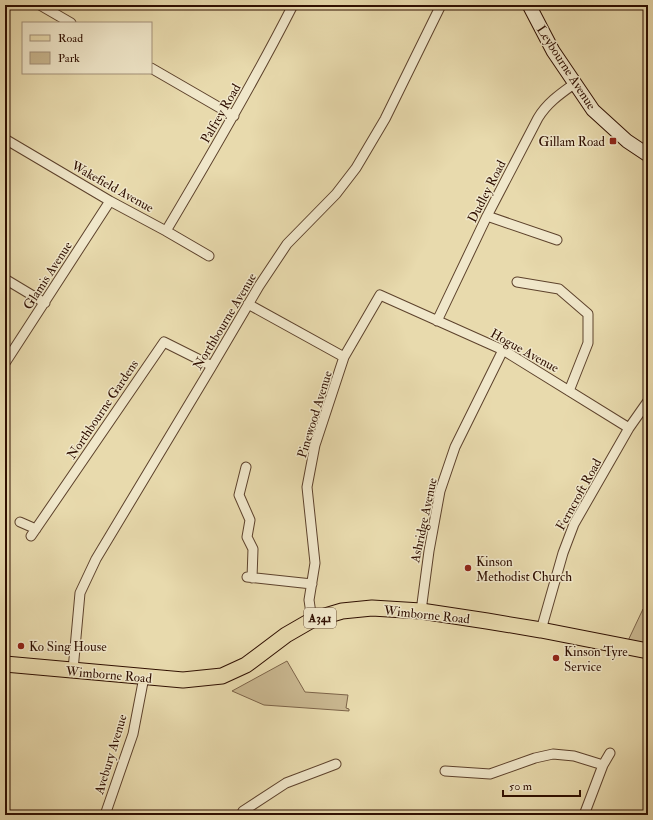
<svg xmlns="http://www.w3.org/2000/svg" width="653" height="820" viewBox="0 0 653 820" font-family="'IM FELL Double Pica',serif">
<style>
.green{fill:#c9b790;stroke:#7c6348}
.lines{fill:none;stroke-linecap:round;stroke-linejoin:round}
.street-casing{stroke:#5d422c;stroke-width:11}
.secondary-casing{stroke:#2f0f01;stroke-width:15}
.primary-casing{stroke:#2f0f01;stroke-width:17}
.street{stroke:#f0e7ca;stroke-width:9}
.secondary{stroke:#f0e7ca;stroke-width:13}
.primary{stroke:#e8daad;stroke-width:15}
.poi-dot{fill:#8f2418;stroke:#f0e7ca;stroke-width:1.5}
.labels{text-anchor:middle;stroke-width:3;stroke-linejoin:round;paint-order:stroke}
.shield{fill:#f0e7ca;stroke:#69503d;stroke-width:1}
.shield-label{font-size:12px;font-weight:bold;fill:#2f0f01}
.street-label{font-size:13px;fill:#2f0f01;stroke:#f0e7ca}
.poi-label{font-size:13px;fill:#2f0f01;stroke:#f0e7ca;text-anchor:start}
</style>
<rect width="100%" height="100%" fill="#e8daad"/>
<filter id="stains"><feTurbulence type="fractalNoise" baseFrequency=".005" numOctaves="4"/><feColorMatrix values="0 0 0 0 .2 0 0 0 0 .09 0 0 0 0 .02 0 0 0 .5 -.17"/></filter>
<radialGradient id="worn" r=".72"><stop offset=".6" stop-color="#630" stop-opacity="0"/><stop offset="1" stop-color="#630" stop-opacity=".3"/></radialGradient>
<path class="green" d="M 648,608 L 648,651 L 625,647 L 643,609 Z
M 287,661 L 305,692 L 348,695 L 346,708 L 349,709 L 349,711 L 264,705 L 232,691 Z"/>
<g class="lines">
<g class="street-casing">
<path id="street" d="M 40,5 L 71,23
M 151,68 L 234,116
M 5,139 L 110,201 L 166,231 L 209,256
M 487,216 L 557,240
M 166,231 C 210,157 254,82 293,5
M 5,279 L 45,303
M 517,282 L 559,289 L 588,314 L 588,343 L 569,391
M 248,304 L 344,357
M 437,321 L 487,216 L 538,118 C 547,103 560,94 574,84
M 5,363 L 110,201
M 246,467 L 239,495 L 250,520 L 247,537 L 253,549 L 252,578
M 20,522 L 36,529
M 31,536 L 164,342 L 212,366
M 247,577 L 312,584
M 421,611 L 429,551 L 440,491 L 455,447 L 503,350
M 312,620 L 309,600 L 315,563 L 307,487 L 315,445 L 344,357 L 380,295 L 503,350 L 629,428
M 541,630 L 563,553 L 574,524 L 629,428 L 648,401
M 73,670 L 80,593 L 96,559 L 212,366 L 259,286 L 287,244 L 336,194 L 356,168 L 385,119 L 441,5
M 445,771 L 490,774 L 535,758 L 553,754 L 574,756 L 603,765
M 105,815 L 133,734 L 144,677
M 241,815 L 243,811 L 286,783 L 336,764
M 584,815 L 603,765 L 610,753"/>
</g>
<g class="secondary-casing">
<path id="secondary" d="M 529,5 L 553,51 L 593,110 L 627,141 L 648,155"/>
</g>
<g class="primary-casing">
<path id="primary" d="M 5,664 L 183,680 L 222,676 L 246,665 L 286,635 L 312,620 L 342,611 L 372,608 L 421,611 L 487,621 L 541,630 L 648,651"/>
</g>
<use href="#street" class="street"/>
<use href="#secondary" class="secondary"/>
<use href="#primary" class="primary"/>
</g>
<g class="poi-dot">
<rect x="609" y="137" width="8" height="8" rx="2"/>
<circle cx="468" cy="568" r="4"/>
<circle cx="21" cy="646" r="4"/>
<circle cx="556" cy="658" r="4"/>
</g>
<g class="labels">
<rect class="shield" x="304" y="608" width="32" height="20" rx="3"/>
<g class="shield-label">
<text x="320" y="622">A341</text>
</g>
<g class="street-label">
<text transform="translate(567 67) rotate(57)" y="5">Leybourne Avenue</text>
<text transform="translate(220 113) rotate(-60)" y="5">Palfrey Road</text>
<text transform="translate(113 186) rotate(29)" y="5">Wakefield Avenue</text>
<text transform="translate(486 191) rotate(-63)" y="5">Dudley Road</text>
<text transform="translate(47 275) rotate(-57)" y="5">Glamis Avenue</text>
<text transform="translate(224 321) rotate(-59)" y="5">Northbourne Avenue</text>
<text transform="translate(525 350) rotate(29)" y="5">Hogue Avenue</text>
<text transform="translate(102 409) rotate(-56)" y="5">Northbourne Gardens</text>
<text transform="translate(314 414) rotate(-73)" y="5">Pinewood Avenue</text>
<text transform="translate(578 494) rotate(-61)" y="5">Ferncroft Road</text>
<text transform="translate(423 520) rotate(-78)" y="5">Ashridge Avenue</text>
<text transform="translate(427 614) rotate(6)" y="5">Wimborne Road</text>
<text transform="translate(109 674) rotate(5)" y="5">Wimborne Road</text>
<text transform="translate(110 754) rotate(-73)" y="5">Avebury Avenue</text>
</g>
<g class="poi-label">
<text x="605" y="146" text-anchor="end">Gillam Road</text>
<text x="476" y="566">Kinson<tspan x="476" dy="15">Methodist Church</tspan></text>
<text x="29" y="651">Ko Sing House</text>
<text x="564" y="656">Kinson Tyre<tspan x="564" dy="15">Service</tspan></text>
</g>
</g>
<rect width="653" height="820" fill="none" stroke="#e8daad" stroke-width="20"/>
<rect x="6" y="6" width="641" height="808" fill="none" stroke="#2f0f01" stroke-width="2"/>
<rect x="10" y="10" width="633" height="800" fill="none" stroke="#2f0f01"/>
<rect x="22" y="22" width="130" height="52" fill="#f0e7ca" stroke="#a3917a"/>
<rect x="30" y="35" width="20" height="6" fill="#e8daad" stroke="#a3917a"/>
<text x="58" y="42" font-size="12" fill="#2f0f01">Road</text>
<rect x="30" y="52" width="20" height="12" fill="#c9b790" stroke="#a3917a"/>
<text x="58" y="62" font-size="12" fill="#2f0f01">Park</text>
<path d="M503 790v6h77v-6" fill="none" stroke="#2f0f01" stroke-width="2"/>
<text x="509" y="790" font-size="12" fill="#2f0f01" stroke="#f0e7ca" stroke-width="3" paint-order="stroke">50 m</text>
<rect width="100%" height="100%" filter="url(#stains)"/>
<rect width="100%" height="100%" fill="url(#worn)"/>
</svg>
